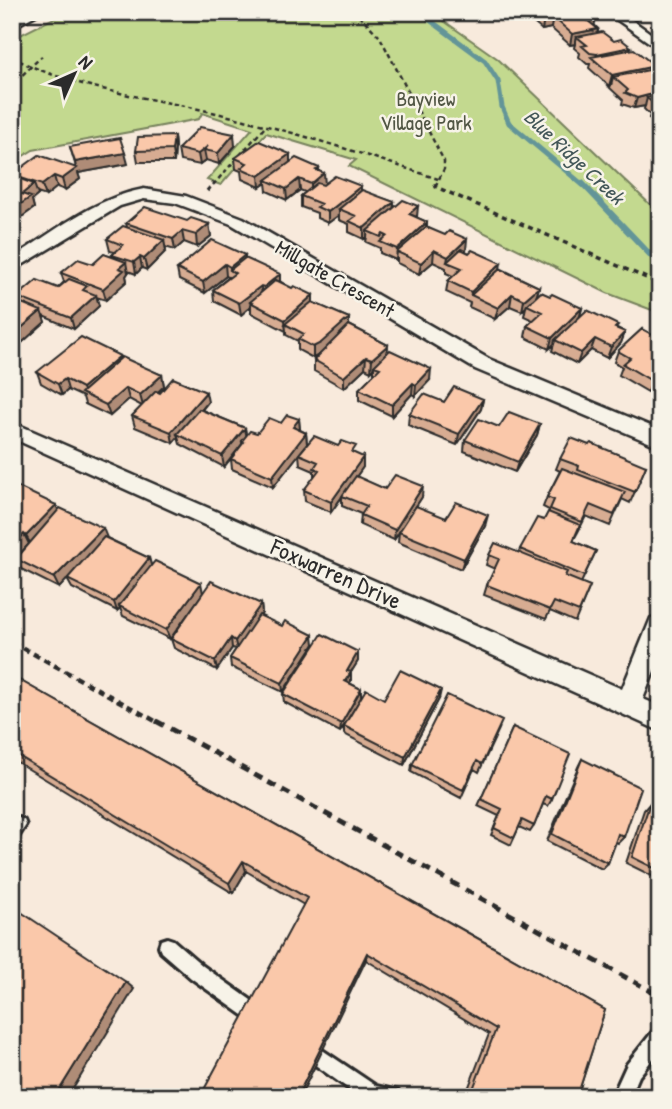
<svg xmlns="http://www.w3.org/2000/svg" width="672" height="1109" viewBox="0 0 672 1109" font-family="'Patrick Hand',sans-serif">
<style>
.green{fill:#c3d98f;stroke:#77825d;stroke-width:2}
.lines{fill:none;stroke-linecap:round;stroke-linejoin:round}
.stream-far1{stroke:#649598;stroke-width:5}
.stream{stroke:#649598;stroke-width:6}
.service-casing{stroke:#2b2b2b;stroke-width:6}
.minor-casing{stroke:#2b2b2b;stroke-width:5}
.secondary-casing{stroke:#2b2b2b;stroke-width:5}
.path-far3{stroke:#2b2b2b;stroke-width:2.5;stroke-dasharray:4.5 3.5;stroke-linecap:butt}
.path-far2{stroke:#2b2b2b;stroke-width:3.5;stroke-dasharray:5 4.5;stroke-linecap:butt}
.path-far1{stroke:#2b2b2b;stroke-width:4.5;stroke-dasharray:7 5;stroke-linecap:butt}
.path{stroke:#2b2b2b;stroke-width:5;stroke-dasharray:9 7;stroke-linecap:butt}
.service{fill:#f7f3e8;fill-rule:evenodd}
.minor{fill:#f7f3e8;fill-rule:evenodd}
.secondary{fill:#f7f3e8;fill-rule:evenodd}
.wall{fill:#d7ac92;stroke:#2b2b2b;stroke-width:2}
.shaded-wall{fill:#af8c77;stroke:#2b2b2b;stroke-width:2}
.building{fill:#fac8aa;stroke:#2b2b2b;stroke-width:2}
.labels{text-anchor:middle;stroke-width:5;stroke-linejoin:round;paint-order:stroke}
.far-park-label{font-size:21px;fill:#515644;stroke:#f7f3e8}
.far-water-label{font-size:21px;font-style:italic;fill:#435758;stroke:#f7f3e8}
.far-street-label{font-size:21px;fill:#2b2b2b;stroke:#f7f3e8}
.street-label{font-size:24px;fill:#2b2b2b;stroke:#f7f3e8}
</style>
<rect width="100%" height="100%" fill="#f8eadc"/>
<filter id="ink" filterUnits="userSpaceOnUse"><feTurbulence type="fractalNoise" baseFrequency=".0143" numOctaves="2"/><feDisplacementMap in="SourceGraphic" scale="14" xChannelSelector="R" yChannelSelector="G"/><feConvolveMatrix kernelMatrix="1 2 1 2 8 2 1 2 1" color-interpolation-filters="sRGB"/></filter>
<g filter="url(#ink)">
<path class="green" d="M 66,12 L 431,12 L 498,59 L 660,214 L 660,313 L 607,293 L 349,166 L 356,160 L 266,133 L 221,185 L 207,180 L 252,129 L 202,113 L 199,119 L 33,150 L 12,163 L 12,39 Z"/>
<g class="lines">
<path class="stream-far1" d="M 419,12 L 485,61 L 498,81 L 502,107 L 509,123 L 583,185"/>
<path class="stream" d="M 582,183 L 660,265"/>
<g class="service-casing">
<path id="service" d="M 19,818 L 24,820 L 26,825 L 17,839 L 12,841 L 12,822 Z
M 167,938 L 173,940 L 203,966 L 265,1010 L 267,1016 L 265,1022 L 259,1024 L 253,1022 L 191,978 L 161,952 L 159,946 L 161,940 Z
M 660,1028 L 660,1050 L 639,1076 L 630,1097 L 612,1097 L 627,1064 L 654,1030 Z
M 306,1039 L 376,1086 L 398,1091 L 401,1097 L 360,1097 L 300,1054 L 297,1048 L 300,1042 Z"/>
</g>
<g class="minor-casing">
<path id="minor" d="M 606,12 L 621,12 L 660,40 L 660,50 Z
M 144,189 L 186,196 L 243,218 L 489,359 L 660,430 L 660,447 L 475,369 L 231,224 L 175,203 L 144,199 L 120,206 L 12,271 L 12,258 C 54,232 94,198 144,189 Z
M 12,422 L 622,689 L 651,618 L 660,615 L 660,656 L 643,699 L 660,706 L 660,731 L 12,438 Z"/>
</g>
<g class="secondary-casing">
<path id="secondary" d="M 17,12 L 41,12 L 12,28 L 12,15 Z"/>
</g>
<path class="path-far3" d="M 352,12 L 363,19 L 380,37 L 444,161 L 444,169 L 436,185
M 12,57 C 75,90 144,96 212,112 C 289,130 364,154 438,179
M 12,95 L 14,83 L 42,56
M 213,185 L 265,127"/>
<path class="path-far2" d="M 435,183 L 436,187 L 660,284
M 207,191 L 214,183"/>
<path class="path-far1" d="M 12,642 L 159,723"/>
<path class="path" d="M 156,721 L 660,996"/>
<use href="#service" class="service"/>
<use href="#minor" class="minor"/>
<use href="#secondary" class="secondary"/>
</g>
<path class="wall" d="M 512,12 L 583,12 L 598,29 L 598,33 L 630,50 L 655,66 L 653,72 L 660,77 L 660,125 L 649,118 L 650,115 L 644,109 L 645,106 L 634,108 L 622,104 L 623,100 L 610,88 L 611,85 L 609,86 L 589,68 L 590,64 L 587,64 L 579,57 L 580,53 L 574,48 L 575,44 L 570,45 L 551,28 L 542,30 L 524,15 L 525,12 L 516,15 Z
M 656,12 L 660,12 L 660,18 L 655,15 Z
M 174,136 L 175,147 L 174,162 L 138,162 L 136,151 Z
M 235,146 L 219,164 L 206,160 L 200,165 L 180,161 L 178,149 Z
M 70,147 L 128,164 L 78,173 L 80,179 L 65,190 L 57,187 L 46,196 L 37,193 L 38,195 L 32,200 L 34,208 L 19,219 L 12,217 L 12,174 L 76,167 Z
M 290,154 L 290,162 L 319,171 L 325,184 L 361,191 L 394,202 L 394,208 L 427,222 L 427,227 L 466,250 L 465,251 L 539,287 L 537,295 L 550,296 L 582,308 L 580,316 L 617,328 L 625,332 L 621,343 L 607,358 L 591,350 L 577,364 L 552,351 L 554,344 L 549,349 L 525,337 L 527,326 L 533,320 L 524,316 L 526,307 L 522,311 L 510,306 L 495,319 L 469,307 L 470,303 L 446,292 L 448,281 L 453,276 L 446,273 L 446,268 L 433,262 L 419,274 L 397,263 L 397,259 L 396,260 L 380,253 L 380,248 L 366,242 L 367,237 L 364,239 L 349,232 L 349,224 L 339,220 L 339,215 L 328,223 L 317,218 L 317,213 L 301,207 L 301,196 L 305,192 L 300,190 L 287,200 L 267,191 L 266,183 L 260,187 L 242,179 L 241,171 L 236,169 L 235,158 Z
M 187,221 L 209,224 L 211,236 L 197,247 L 184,242 L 175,250 L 165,247 L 166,251 L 147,270 L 142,268 L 136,274 L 128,271 L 128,273 L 126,276 L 127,281 L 106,300 L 96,297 L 99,306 L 74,329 L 43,316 L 45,322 L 15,349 L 14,348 L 17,357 L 12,361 L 12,299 L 19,302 L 17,297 L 58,288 L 64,282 L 61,273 L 93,264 L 113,257 L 112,255 L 115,252 L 110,251 L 107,239 L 127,227 L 126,223 Z
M 245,258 L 313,303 L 349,318 L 349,325 L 388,345 L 387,352 L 430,380 L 415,396 L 412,394 L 392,416 L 359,400 L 359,389 L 374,374 L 374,368 L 371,371 L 365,368 L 344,388 L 314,371 L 314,360 L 319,355 L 313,358 L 298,350 L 298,341 L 286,335 L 286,331 L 251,313 L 251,306 L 241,315 L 214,301 L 213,290 L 229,277 L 226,276 L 205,293 L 179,280 L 177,269 Z
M 642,329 L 660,381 L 648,392 L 619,375 L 622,367 L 614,362 L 618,351 Z
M 120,358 L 162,375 L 164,386 L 158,392 L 208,402 L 202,410 L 245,428 L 246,436 L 257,433 L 281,423 L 299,419 L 300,430 L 306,433 L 307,444 L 273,487 L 232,469 L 231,459 L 242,444 L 224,467 L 180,444 L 178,437 L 173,443 L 135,427 L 132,416 L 142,406 L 129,399 L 110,416 L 85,404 L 83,397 L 68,390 L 62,395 L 41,383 L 37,372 Z
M 483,399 L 481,409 L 457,445 L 408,425 L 409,414 L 444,402 Z
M 540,424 L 537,435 L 515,472 L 464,451 L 465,440 L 499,427 Z
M 299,454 L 356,454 L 363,467 L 356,477 L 385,489 L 422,497 L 394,540 L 360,525 L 361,514 L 342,506 L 342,497 L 331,512 L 305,501 L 304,490 L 314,477 L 314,471 L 300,465 Z
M 560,459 L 646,466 L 630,503 L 622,499 L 610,526 L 586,516 L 578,532 L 573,541 L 596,551 L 581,583 L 590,586 L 575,622 L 550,611 L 546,619 L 484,595 L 487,585 L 495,569 L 486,565 L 489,555 L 519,553 L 520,549 L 544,520 L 549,512 L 549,510 L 543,507 L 547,497 L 560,471 L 556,469 Z
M 12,487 L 56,505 L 58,510 L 107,538 L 149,558 L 151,566 L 203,592 L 261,604 L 262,613 L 260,616 L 314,644 L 283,692 L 231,667 L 230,658 L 236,649 L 232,648 L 217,670 L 174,648 L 171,639 L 198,600 L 170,639 L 123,616 L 120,608 L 117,611 L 72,588 L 67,579 L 59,588 L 21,569 L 16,559 L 26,547 L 12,562 Z
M 446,518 L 485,526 L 461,569 L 398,542 L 399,532 Z
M 358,652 L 358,661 L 351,672 L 351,681 L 349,683 L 361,689 L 361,698 L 340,732 L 284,702 L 283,694 Z
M 12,676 L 605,1010 L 577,1097 L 465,1097 L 489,1034 L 366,960 L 304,905 L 246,871 L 233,893 L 12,759 Z
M 384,699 L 439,699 L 404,765 L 344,734 L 344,726 Z
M 513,727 L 552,799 L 548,806 L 543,804 L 534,826 L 530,832 L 519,827 L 511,845 L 491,835 L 499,816 L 478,806 Z
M 499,729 L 479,772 L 474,769 L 461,798 L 411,772 L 412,765 Z
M 582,759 L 624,837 L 618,843 L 616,842 L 608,863 L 602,869 L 547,841 L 578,767 Z
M 650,803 L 660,807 L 660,880 L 626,863 L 644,810 Z"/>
<path class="shaded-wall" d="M 553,17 L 551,28 L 542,30 L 544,19 Z
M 596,19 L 593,30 L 588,21 Z
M 598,29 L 596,40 L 577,37 L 575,44 L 570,45 L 572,34 Z
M 631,47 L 628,57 L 595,61 L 597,54 Z
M 655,66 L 652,77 L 613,77 L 611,85 L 609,86 L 612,75 Z
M 660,92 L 660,103 L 647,98 L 645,106 L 634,108 L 637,98 Z
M 234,134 L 235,146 L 219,164 L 218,153 Z
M 174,136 L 175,147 L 174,162 L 172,150 Z
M 208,146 L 204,150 L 206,160 L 200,165 L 198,154 Z
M 125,153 L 128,164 L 78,173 L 80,179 L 65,190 L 62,179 L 76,168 L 75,162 Z
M 290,154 L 290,166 L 266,180 L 266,183 L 260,187 L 259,176 Z
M 319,168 L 319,177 L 324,173 L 325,185 L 311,195 L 311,184 L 316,170 Z
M 54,176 L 57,187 L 46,196 L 42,185 Z
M 299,179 L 300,190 L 287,200 L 286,189 Z
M 34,184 L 38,195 L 32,200 L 34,208 L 19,219 L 15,208 L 22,194 Z
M 361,186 L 361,197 L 339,209 L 339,215 L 328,223 L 328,212 Z
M 394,202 L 393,214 L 367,231 L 367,237 L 364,239 L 364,228 Z
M 418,206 L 417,217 L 409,214 Z
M 427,222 L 426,233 L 397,252 L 396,260 L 397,249 Z
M 209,224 L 211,236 L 197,247 L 196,235 Z
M 182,231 L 184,242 L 175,250 L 173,239 Z
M 467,239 L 466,250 L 451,264 L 447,262 L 448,257 Z
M 164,240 L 166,251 L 147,270 L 144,259 Z
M 434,250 L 433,262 L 419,274 L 421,263 Z
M 245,255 L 246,266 L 235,273 L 230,270 L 230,267 Z
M 140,257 L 142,268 L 136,274 L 134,262 Z
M 126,262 L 128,273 L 126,276 L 127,281 L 106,300 L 103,289 L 119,268 Z
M 501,263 L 499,275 L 471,295 L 471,292 Z
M 225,264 L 226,276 L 205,293 L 203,282 Z
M 280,274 L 280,286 L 265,298 L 264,287 Z
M 261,286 L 262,297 L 250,302 L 251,306 L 241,315 L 239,303 Z
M 539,287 L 536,298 L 527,305 L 526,307 L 522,311 L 524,300 Z
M 512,294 L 510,306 L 495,319 L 498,308 Z
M 96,295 L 99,306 L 74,329 L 71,318 Z
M 313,295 L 313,306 L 285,324 L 286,331 L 285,320 Z
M 582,308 L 579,319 L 555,340 L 554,344 L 549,349 L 552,338 Z
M 41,311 L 45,322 L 15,349 L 12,343 L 12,336 Z
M 349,318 L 349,330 L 321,354 L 313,358 L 313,347 Z
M 625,332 L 621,343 L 607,358 L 611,347 Z
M 595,339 L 591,350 L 577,364 L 581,353 Z
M 388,345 L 387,356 L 374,366 L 374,368 L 371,371 L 372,359 Z
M 12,346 L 17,357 L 12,361 Z
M 120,356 L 123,367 L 84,394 L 82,388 Z
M 366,357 L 365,368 L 344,388 L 344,377 Z
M 431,369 L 430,380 L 415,396 L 416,385 Z
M 660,374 L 660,381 L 648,392 L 652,381 Z
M 162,375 L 164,386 L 143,406 L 140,395 Z
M 65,379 L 68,390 L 62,395 L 58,384 Z
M 413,383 L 412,394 L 392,416 L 392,405 Z
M 126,388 L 129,399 L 110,416 L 106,405 Z
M 206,392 L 208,402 L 180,435 L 177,434 L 178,437 L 173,443 L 171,432 Z
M 483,399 L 481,409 L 457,445 L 459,434 Z
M 299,419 L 300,430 L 293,427 Z
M 540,424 L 537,435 L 515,472 L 518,462 Z
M 245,428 L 247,439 L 242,441 L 242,444 L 224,467 L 222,456 Z
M 306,433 L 307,444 L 273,487 L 272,477 Z
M 363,457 L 363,467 L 331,512 L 331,502 Z
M 423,486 L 422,497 L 394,540 L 395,530 Z
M 56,505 L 60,515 L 32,546 L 26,536 Z
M 488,515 L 485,526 L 461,569 L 464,559 Z
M 103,528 L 107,538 L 59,588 L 54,578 Z
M 24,534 L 29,544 L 12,562 L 12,546 Z
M 149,558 L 152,568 L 119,606 L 120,608 L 117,611 L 114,602 Z
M 201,583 L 203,593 L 170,639 L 166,630 Z
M 261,604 L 262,613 L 237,650 L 235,641 Z
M 313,635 L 314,644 L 283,692 L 282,683 Z
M 231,638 L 232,648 L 217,670 L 215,661 Z
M 358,652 L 358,661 L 347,679 L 351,672 L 351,681 L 345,690 L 347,671 Z
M 361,689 L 361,698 L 340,732 L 341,724 Z
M 441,690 L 439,699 L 404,765 L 405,757 Z
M 243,861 L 246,871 L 233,893 L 229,883 Z
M 367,953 L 366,960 L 300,1097 L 297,1097 Z
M 126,982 L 134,989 L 68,1097 L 55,1097 Z"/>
<path class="building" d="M 535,12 L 578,12 L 560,17 L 587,12 L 596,19 L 588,21 L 598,29 L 572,34 L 553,17 L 544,19 Z
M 602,32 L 614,41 L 621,39 L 631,47 L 597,54 L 590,53 L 582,46 L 587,45 L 577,37 Z
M 634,49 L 655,66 L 612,75 L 591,57 Z
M 649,70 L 660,77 L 660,92 L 637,98 L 625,93 L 628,90 L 613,77 Z
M 660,95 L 660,112 L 652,107 L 654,104 L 647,98 Z
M 200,127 L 234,134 L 218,153 L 204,150 L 208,146 L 198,154 L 178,149 Z
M 174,136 L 172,150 L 136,151 L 138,137 Z
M 120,138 L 125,153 L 75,162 L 70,147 Z
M 259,141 L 290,154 L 259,176 L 241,168 L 247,163 L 235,158 Z
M 39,155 L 77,168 L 62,179 L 54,176 L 42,185 L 12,175 Z
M 296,158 L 319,168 L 316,170 L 324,173 L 311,184 L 299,179 L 286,189 L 266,180 Z
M 12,176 L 34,184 L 22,194 L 31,197 L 15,208 L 12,207 Z
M 335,176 L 361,186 L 328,212 L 317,207 L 321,204 L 301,196 L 317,183 L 323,185 Z
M 362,190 L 394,202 L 364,228 L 349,221 L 356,216 L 339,209 Z
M 403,200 L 418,206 L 409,214 L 427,222 L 397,249 L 380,242 L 387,236 L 383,234 L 381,237 L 367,231 Z
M 145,207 L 187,221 L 191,218 L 209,224 L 196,235 L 182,231 L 173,239 L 126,223 Z
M 123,226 L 164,240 L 144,259 L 140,257 L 134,262 L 112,255 L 123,245 L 107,239 Z
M 426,227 L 445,235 L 449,231 L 467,239 L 448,257 L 434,250 L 421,263 L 397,252 Z
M 212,240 L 245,255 L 230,267 L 225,264 L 203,282 L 177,269 Z
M 461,249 L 469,253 L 472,250 L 501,263 L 471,292 L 448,281 L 462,268 L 447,262 Z
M 104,254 L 126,262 L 119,268 L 124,270 L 103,289 L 61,273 L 78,259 L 93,264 Z
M 245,258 L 280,274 L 264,287 L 261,286 L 239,303 L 213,290 L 235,273 L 230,270 Z
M 500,269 L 539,287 L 524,300 L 512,294 L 498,308 L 471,295 Z
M 69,279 L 87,286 L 83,290 L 96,295 L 71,318 L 17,297 L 37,280 L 58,288 Z
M 276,280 L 292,288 L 294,286 L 313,295 L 285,320 L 250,302 Z
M 541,292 L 550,296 L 552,294 L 582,308 L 552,338 L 527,326 L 542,312 L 527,305 Z
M 12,299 L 41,311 L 12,336 Z
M 312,302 L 349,318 L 321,343 L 313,347 L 298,339 L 304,334 L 285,324 Z
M 587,310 L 618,325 L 615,328 L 625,332 L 611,347 L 595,339 L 581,353 L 555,340 Z
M 349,325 L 388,345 L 372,359 L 366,357 L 344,377 L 314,360 Z
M 642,329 L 660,339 L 660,374 L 652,381 L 623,364 L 630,358 L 618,351 Z
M 81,337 L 120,356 L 82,388 L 65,379 L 58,384 L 37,372 Z
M 390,350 L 431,369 L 416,385 L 413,383 L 392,405 L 359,389 L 380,368 L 374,366 Z
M 122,357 L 162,375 L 140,395 L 126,388 L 106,405 L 81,393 Z
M 173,378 L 206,392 L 171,432 L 132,416 L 156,391 L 160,393 Z
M 454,387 L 483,399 L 459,434 L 409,414 L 424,394 L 444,402 Z
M 199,409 L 245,428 L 222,456 L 177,434 Z
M 509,412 L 540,424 L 518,462 L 465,440 L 479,419 L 499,427 Z
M 287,415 L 299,419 L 293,427 L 306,433 L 272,477 L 231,459 L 244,442 L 242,441 L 250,431 L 257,433 L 269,418 L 281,423 Z
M 314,436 L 338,446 L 342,441 L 356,446 L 352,452 L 363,457 L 331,502 L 304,490 L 319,470 L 314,468 L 318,462 L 299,454 Z
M 571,438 L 589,445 L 591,443 L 646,466 L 635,492 L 578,470 L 579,466 L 560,459 Z
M 562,468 L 625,492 L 614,515 L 590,505 L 582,522 L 550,509 L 554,500 L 547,497 Z
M 395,475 L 423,486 L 395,530 L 361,515 L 367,506 L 342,496 L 356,476 L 385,489 Z
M 14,485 L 56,505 L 26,536 L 24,534 L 12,546 L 12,487 Z
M 456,502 L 488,515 L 464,559 L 399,532 L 416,506 L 446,518 Z
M 60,508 L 103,528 L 54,578 L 16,559 Z
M 548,512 L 580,525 L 573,541 L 596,551 L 584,576 L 520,549 L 537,518 L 544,520 Z
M 104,537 L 149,558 L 114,602 L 67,579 Z
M 495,543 L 567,572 L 565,576 L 590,586 L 579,612 L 554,602 L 550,610 L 487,585 L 499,559 L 489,555 Z
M 155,561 L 201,583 L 166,630 L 119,606 Z
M 211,581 L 261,604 L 235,641 L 231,638 L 215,661 L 171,639 Z
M 259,615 L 282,626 L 285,621 L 313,635 L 282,683 L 230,658 Z
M 322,634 L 358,652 L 347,671 L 351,672 L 345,681 L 361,689 L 341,724 L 283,694 Z
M 400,670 L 441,690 L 405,757 L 344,726 L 366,689 L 384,699 Z
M 12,676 L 605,1010 L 577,1097 L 470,1097 L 496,1029 L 367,953 L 297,1097 L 200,1097 L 307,898 L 243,861 L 229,883 L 12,752 Z
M 447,695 L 502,721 L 482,764 L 477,761 L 463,790 L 412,765 Z
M 513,727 L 570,754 L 552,799 L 546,796 L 534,826 L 522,820 L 514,838 L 494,828 L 502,809 L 481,799 Z
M 582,759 L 641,788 L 624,837 L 618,834 L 608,863 L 552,834 Z
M 650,803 L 660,807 L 660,871 L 632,857 Z
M 12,906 L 126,982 L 55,1097 L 12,1097 Z"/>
</g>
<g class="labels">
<g class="far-park-label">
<text x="426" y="106">Bayview<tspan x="426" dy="24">Village Park</tspan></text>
</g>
<g class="far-water-label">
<text transform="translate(574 157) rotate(43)" y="7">Blue Ridge Creek</text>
</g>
<g class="far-street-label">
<text transform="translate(335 279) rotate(30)" y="7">Millgate Crescent</text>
</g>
<g class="street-label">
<text transform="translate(336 574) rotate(24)" y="8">Foxwarren Drive</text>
</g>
</g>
<rect width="672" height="1109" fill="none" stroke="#f7f3e8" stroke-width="42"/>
<rect x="21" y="21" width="630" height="1067" fill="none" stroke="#2b2b2b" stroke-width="2.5" filter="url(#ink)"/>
<g transform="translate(74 74) rotate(45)" stroke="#f7f3e8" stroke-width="5" paint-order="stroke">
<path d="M0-5L12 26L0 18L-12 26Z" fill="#2b2b2b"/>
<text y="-10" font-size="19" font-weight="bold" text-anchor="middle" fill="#2b2b2b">N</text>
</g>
</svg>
